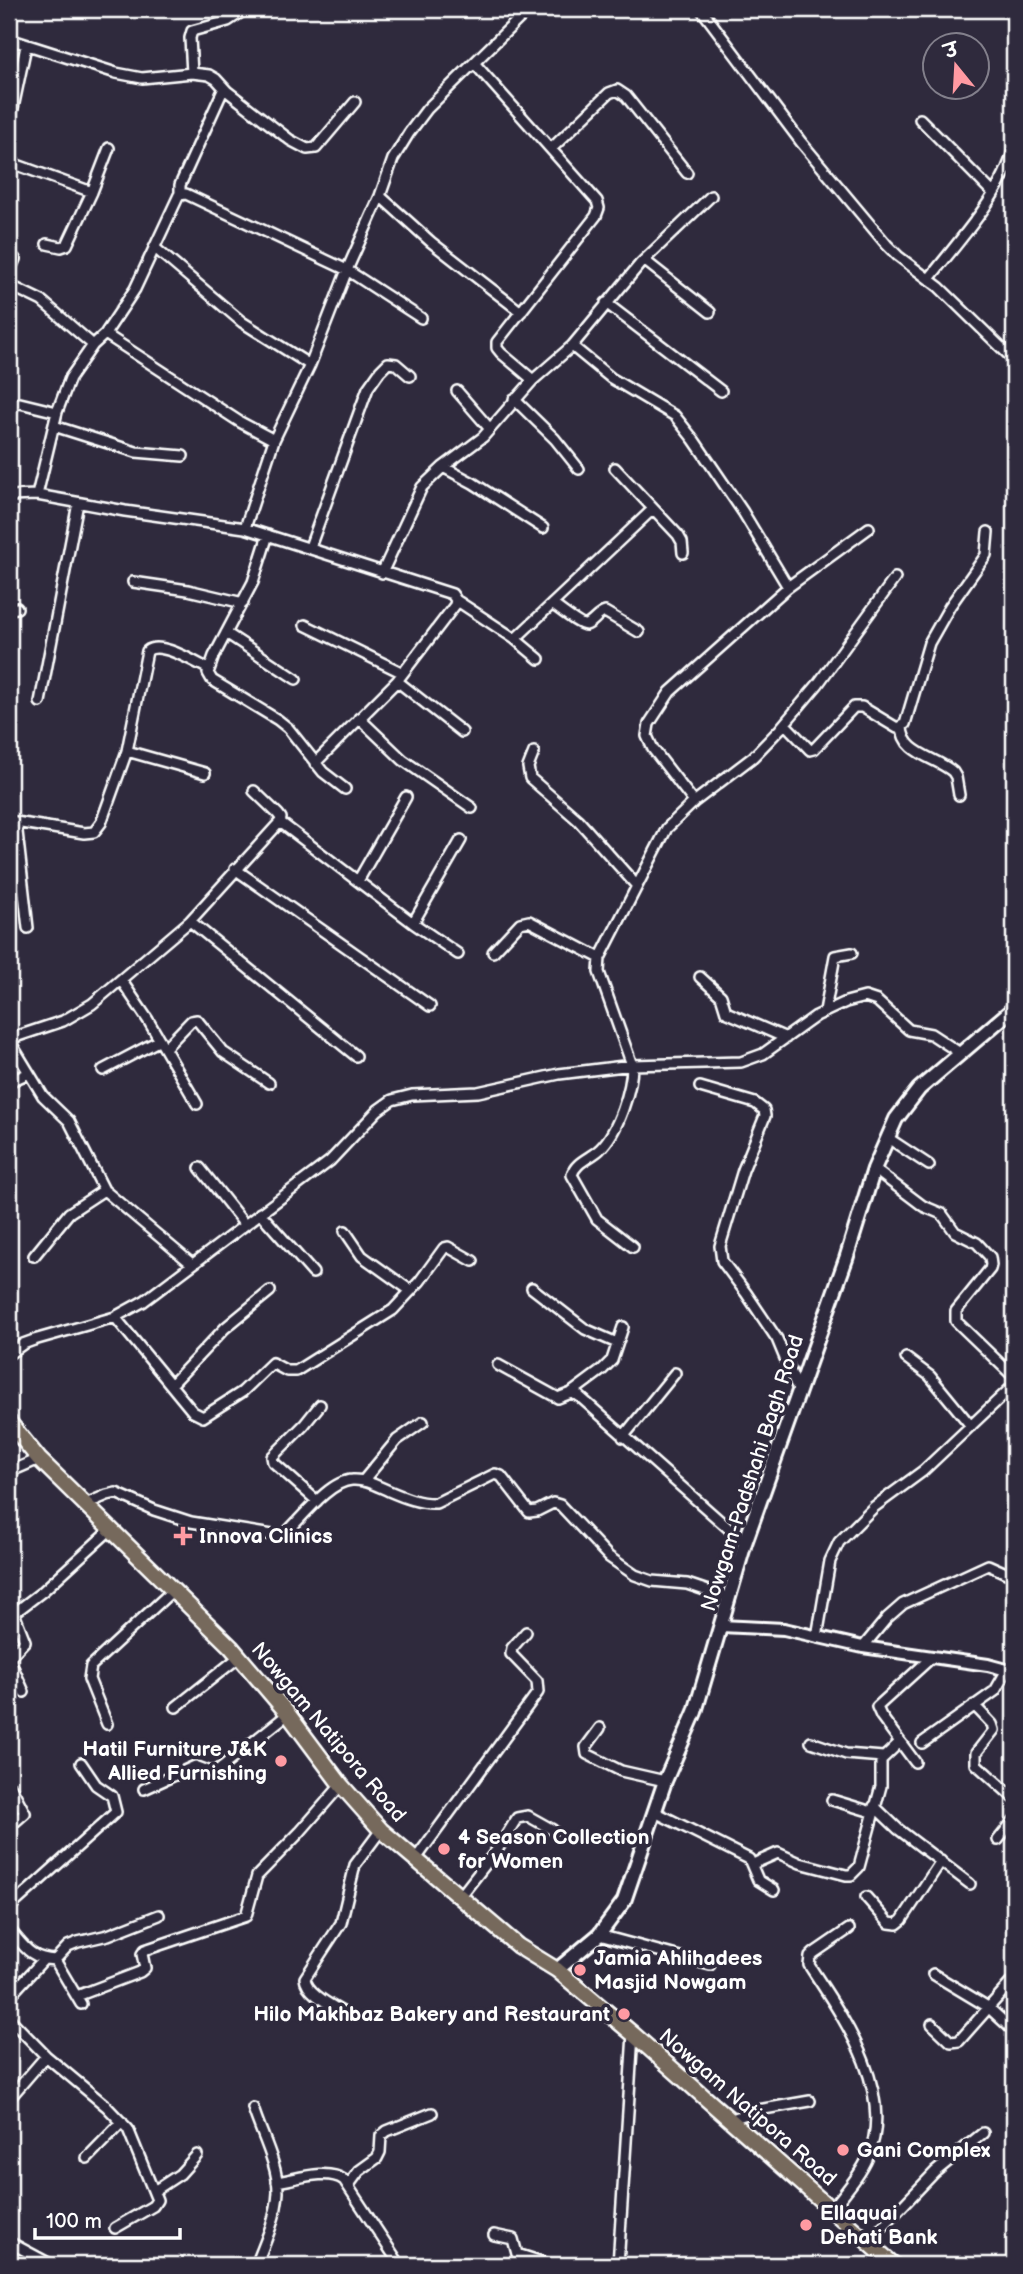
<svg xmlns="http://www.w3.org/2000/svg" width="1023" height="2274" viewBox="0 0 1023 2274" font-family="'Balsamiq Sans','Playpen Sans Deva',sans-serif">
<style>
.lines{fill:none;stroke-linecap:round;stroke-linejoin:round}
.minor-casing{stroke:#fff;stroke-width:14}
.tertiary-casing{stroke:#fff;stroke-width:16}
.secondary-casing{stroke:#fff;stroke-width:18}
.primary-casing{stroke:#fff;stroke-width:19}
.minor{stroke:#2f2a3d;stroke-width:9}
.tertiary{stroke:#2f2a3d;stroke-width:10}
.secondary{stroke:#2f2a3d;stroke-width:12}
.primary{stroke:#76695c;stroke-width:14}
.poi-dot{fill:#ff9aa2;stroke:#2f2a3d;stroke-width:2.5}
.labels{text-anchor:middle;stroke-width:7;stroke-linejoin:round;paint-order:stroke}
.street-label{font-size:21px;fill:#fff;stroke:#2f2a3d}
.poi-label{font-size:21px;font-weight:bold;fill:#fff;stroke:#2f2a3d;text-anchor:start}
</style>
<rect width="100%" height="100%" fill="#2f2a3d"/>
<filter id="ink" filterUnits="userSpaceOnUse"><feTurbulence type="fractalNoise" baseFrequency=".0143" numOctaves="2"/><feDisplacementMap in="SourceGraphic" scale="14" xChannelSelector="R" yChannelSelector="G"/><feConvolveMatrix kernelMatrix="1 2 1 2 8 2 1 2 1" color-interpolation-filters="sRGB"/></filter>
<g filter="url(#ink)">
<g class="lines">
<g class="minor-casing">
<path id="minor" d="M 701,9 L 801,142 L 887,245 L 898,256 L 939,287 L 1014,360
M 9,39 L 116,73 L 142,78 L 192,73 L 209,75 L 216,79 L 227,91 L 290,140 L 307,149 L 316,148 L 355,102
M 475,64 L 597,201 L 599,208 L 596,216 L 497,342 L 497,348 L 501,353 L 533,380
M 192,73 L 190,38 L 192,31 L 228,21 L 246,9
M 920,119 L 993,193
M 9,127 L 26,46
M 551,149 L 609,93 L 617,90 L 626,96 L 687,173
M 9,162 L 92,192
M 180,195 L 180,185 L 224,88
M 380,196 L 431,242 L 521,312
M 47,244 L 61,247 L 67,245 L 92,192 L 109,148
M 155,248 L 242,322 L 310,365
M 644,260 L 710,312
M 9,273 L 15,259
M 929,279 C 959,240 1002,195 1014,148
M 9,285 L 42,301 L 93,345
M 606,303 L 721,391
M 105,334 L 240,422 L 274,440
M 572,346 L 611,378 L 675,416 L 694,440 L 743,512 L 788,587
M 457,391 L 490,429
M 514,399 L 555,439 L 579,469
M 9,412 L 15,404 L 20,403 L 57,412
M 54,426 L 136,452 L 183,456
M 443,467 L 473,483 L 543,528
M 615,468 L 678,535 L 682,542 L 683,553
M 37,495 L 57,412 L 70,378 L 93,345 L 105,334 L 135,289 L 179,195 L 186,194 L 347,270 L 421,318
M 9,496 L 37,495 L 125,511 L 245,528 L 452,594 L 456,600 L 455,605 L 397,681 L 315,763
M 245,528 L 274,440 L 310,365 L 347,270 L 380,196 L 393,159 L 409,133 L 427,109 L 529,9
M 268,535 L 253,582 L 214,656 L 208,673 L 212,680 L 278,720 L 288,728 L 323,772 L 345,789
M 310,547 L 368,388 L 380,371 L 388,363 L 396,364 L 410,376
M 382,573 L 422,487 L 443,467 L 483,437 L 533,380 L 572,346 L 640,264 L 711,196
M 133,582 L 188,590 L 243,603
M 456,600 L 515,639 L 539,659
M 552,604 C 558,608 580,626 586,625 C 593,623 597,614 605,612 L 639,632
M 9,609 L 17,608
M 305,625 L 403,673
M 226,633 L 296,679
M 515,639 L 653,509
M 397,681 L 462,732
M 40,702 L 78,503
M 359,718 L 403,760 L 472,808
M 785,724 L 810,750 L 814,749 L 854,707 L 862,707 L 897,728 L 905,724 L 929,643 L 950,606 L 986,555 L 988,532
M 902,726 C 902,754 936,757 953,772 L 956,777 L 959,795
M 127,751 L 205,773
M 534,752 L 528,767 L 530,778 L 578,820 L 637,886
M 694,802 L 653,749 L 647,736 L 649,724 L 670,692 L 752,619 L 788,587 L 869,528
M 9,821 L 84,833 L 94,832 L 101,823 L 127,751 L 147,651 C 160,640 194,662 209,669
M 280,822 L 413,923 L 458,954
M 16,823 L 28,928
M 235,869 L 430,1006
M 358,881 L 406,797
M 190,921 L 356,1056
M 413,923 L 461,840
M 493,952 L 520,923 L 529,921 L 600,958
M 700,977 L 721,996 L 726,1012 L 786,1038
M 121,980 L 148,1020 L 197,1104
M 825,1011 L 835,956 L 852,953
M 9,1039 L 63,1021 L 92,1004 L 190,921 L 280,822 L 281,818 L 278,814 L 254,791
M 9,1040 L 43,1096 L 69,1121 L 104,1190 L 192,1264
M 165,1048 L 191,1021 L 197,1020 L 223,1052 L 269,1083
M 103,1070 L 160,1040
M 9,1082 L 29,1073
M 700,1087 L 755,1103 L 764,1110 L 765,1116 L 743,1170 L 720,1246 L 722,1261 L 746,1293 L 777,1339 L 799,1392
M 888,1138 L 929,1165
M 200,1168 L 245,1225
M 874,1169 L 923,1206 L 942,1214 L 955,1232 L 977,1243 L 990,1257 L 991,1265 L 990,1269 L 956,1311 L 956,1321 L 960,1325 L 1014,1377
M 260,1213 L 313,1273
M 345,1231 L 362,1256 L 411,1291
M 633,1247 L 597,1219 L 572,1175 C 575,1162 591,1158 600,1149 C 618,1132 632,1089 632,1065 L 599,972 L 600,958 L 667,828 L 694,802 L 753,757 L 780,729 L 818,684 L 895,578
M 34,1256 L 69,1213 L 104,1190
M 532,1288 L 585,1329 L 617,1343
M 115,1317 L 193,1412 L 203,1417 L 242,1392 L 272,1363 L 287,1371 L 296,1371 L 393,1310 L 420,1281 L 444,1248 L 448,1247 L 473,1261
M 9,1354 L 23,1344 L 34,1340 L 115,1317 L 144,1301 L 330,1161 L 378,1110 L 392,1100 L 412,1095 L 478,1092 L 559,1074 L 632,1065 L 741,1062 L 763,1054 L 816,1016 L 846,1002 L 865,997 L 877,1001 L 909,1030 L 931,1034 L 960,1053
M 906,1358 L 930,1376 L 971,1426
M 498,1365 L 558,1398 L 571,1393 L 579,1396 L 745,1543
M 171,1385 L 225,1328 L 270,1291
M 571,1393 L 602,1370 L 612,1360 L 623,1327
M 623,1437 L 675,1373
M 9,1472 L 39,1459
M 363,1481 L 397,1440 L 423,1422
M 317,1501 L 273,1462 L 272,1457 L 304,1425 L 320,1405
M 86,1504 L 107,1495 L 116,1493 L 154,1510 L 191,1522 L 279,1536 L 285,1534 C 301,1519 329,1481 352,1480 C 365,1479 377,1486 389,1491 C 403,1497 420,1504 436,1503 L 495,1474 L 501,1476 L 529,1512 L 537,1511 L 553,1503 L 560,1505 L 609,1557 L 635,1575 L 652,1581 L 687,1584 L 729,1598
M 14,1613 L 25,1641 L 9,1658 L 24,1692
M 9,1617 L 43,1591 L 111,1529
M 817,1637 L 830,1561 L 839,1542 L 874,1507 L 923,1471 L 1014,1385
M 863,1647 L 887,1618 L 903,1604 L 988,1565 L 1006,1573 L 1014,1571
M 974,1705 L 992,1724 L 994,1730 L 976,1753 L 976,1764 L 1014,1798
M 176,1707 L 239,1657
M 107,1724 L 89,1679 L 91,1666 L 172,1591
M 600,1728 L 586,1747 L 587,1754 L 621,1771 L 665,1781
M 811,1742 L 846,1754 L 883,1757
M 922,1743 L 995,1691 L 1007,1670
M 915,1762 L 881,1716 L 877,1707 L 932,1657
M 144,1789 L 195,1766 L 211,1772 L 218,1770 L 288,1714
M 832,1800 L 872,1812
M 874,1806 L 898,1829 L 970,1884
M 655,1812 L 749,1859 L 758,1880 L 774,1890
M 9,1827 L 25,1813 L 11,1787
M 998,1840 L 1014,1820
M 415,1860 L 538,1692 L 537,1681 L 511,1654 L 512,1648 L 526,1632
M 753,1864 L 778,1853 L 800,1863 L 846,1875 L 851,1875 L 859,1867 L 881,1786 L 881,1760 L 900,1742
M 460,1897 L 499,1847 L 517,1818 L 528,1816 L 553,1830
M 866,1897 L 889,1923 L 897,1924 L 902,1920 L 941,1861
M 9,1908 L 116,1812 L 112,1796 L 96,1785 L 81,1763
M 9,1929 C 24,1946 30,1959 55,1960
M 599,1935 L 710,1965
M 55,1960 L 68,1946 L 78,1942 L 108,1935 L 159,1915
M 55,1960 L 81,2004
M 933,1974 L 988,2007 L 1014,2031
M 77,1996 L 140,1972 L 145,1968 L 142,1954 L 145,1950 L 246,1916 L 257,1876 L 300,1832 L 341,1785
M 9,1997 L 44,1959
M 347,2015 C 335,2007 306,1994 305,1978 L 341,1923 L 355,1865 L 381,1830
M 9,2018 L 46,2056 L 106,2106 L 128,2129 L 157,2200 L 153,2206 L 115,2228
M 932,2024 L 951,2042 L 959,2041 L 1014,1979
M 9,2099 L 46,2056
M 253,2108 C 261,2134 278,2164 278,2192 C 277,2216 265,2243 256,2265
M 729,2120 L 758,2110 L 810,2101
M 87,2158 L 122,2122
M 277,2182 C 297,2179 327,2168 344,2180 L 400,2265
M 348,2186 L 359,2171 L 377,2158 L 380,2152 L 381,2136 L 387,2131 L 432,2113
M 154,2191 L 180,2174 L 197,2155
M 832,2209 C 844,2193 860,2176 868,2157 C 896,2092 843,2017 809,1965 L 810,1957 L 814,1953 L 849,1929
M 494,2235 L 513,2239 L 517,2254 L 551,2265
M 9,2242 L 52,2265
M 868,2242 L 935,2172 L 983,2133
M 618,2265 L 633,2034"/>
</g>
<g class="tertiary-casing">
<path id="tertiary" d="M 721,1626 L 784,1629 L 863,1647 L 988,1665 L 1014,1672"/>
</g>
<g class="secondary-casing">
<path id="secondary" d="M 557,1970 L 599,1935 L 624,1901 L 665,1781 L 695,1712 L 745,1543 L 846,1259 L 874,1169 L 896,1119 L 919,1089 L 1014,1008"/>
</g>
<g class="primary-casing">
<path id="primary" d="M 9,1422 L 39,1459 L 231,1647 L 288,1714 L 341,1785 L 381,1830 L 518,1946 L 557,1970 L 633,2034 L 894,2265"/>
</g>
<use href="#minor" class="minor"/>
<use href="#tertiary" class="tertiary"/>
<use href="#secondary" class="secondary"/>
<use href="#primary" class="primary"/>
</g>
</g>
<g class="poi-dot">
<path d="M179.5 1525.5h7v7h7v7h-7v7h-7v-7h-7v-7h7z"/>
<circle cx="281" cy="1761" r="7"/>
<circle cx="444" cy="1849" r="7"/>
<circle cx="580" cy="1970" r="7"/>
<circle cx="624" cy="2014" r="7"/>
<circle cx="843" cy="2150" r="7"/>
<circle cx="806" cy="2225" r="7"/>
</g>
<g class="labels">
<g class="street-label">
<text transform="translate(752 1473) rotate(-72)" y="7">Nowgam-Padshahi Bagh Road</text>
<text transform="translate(329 1732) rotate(50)" y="7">Nowgam Natipora Road</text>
<text transform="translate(748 2107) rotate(41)" y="7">Nowgam Natipora Road</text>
</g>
<g class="poi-label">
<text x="199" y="1543">Innova Clinics</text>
<text x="267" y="1756" text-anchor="end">Hatil Furniture J&amp;K<tspan x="267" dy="24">Allied Furnishing</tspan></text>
<text x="458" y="1844">4 Season Collection<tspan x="458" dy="24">for Women</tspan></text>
<text x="594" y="1965">Jamia Ahlihadees<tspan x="594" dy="24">Masjid Nowgam</tspan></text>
<text x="610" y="2021" text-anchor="end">Hilo Makhbaz Bakery and Restaurant</text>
<text x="857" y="2157">Gani Complex</text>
<text x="820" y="2220">Ellaquai<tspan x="820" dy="24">Dehati Bank</tspan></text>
</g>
</g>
<rect width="1023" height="2274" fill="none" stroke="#2f2a3d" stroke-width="35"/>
<rect x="18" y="18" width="988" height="2239" fill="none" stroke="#fff" stroke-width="2.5" filter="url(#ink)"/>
<g transform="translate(956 66) rotate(342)"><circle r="33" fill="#2f2a3d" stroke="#827f8b" stroke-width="2"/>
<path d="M0-5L12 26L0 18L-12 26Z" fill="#ff9aa2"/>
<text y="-10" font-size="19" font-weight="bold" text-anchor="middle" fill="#ffffff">उ</text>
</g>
<path d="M35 2228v10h145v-10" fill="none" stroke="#ffffff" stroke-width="3.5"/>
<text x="46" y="2228" font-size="21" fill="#ffffff" stroke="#2f2a3d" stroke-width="5" paint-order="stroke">100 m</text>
</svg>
